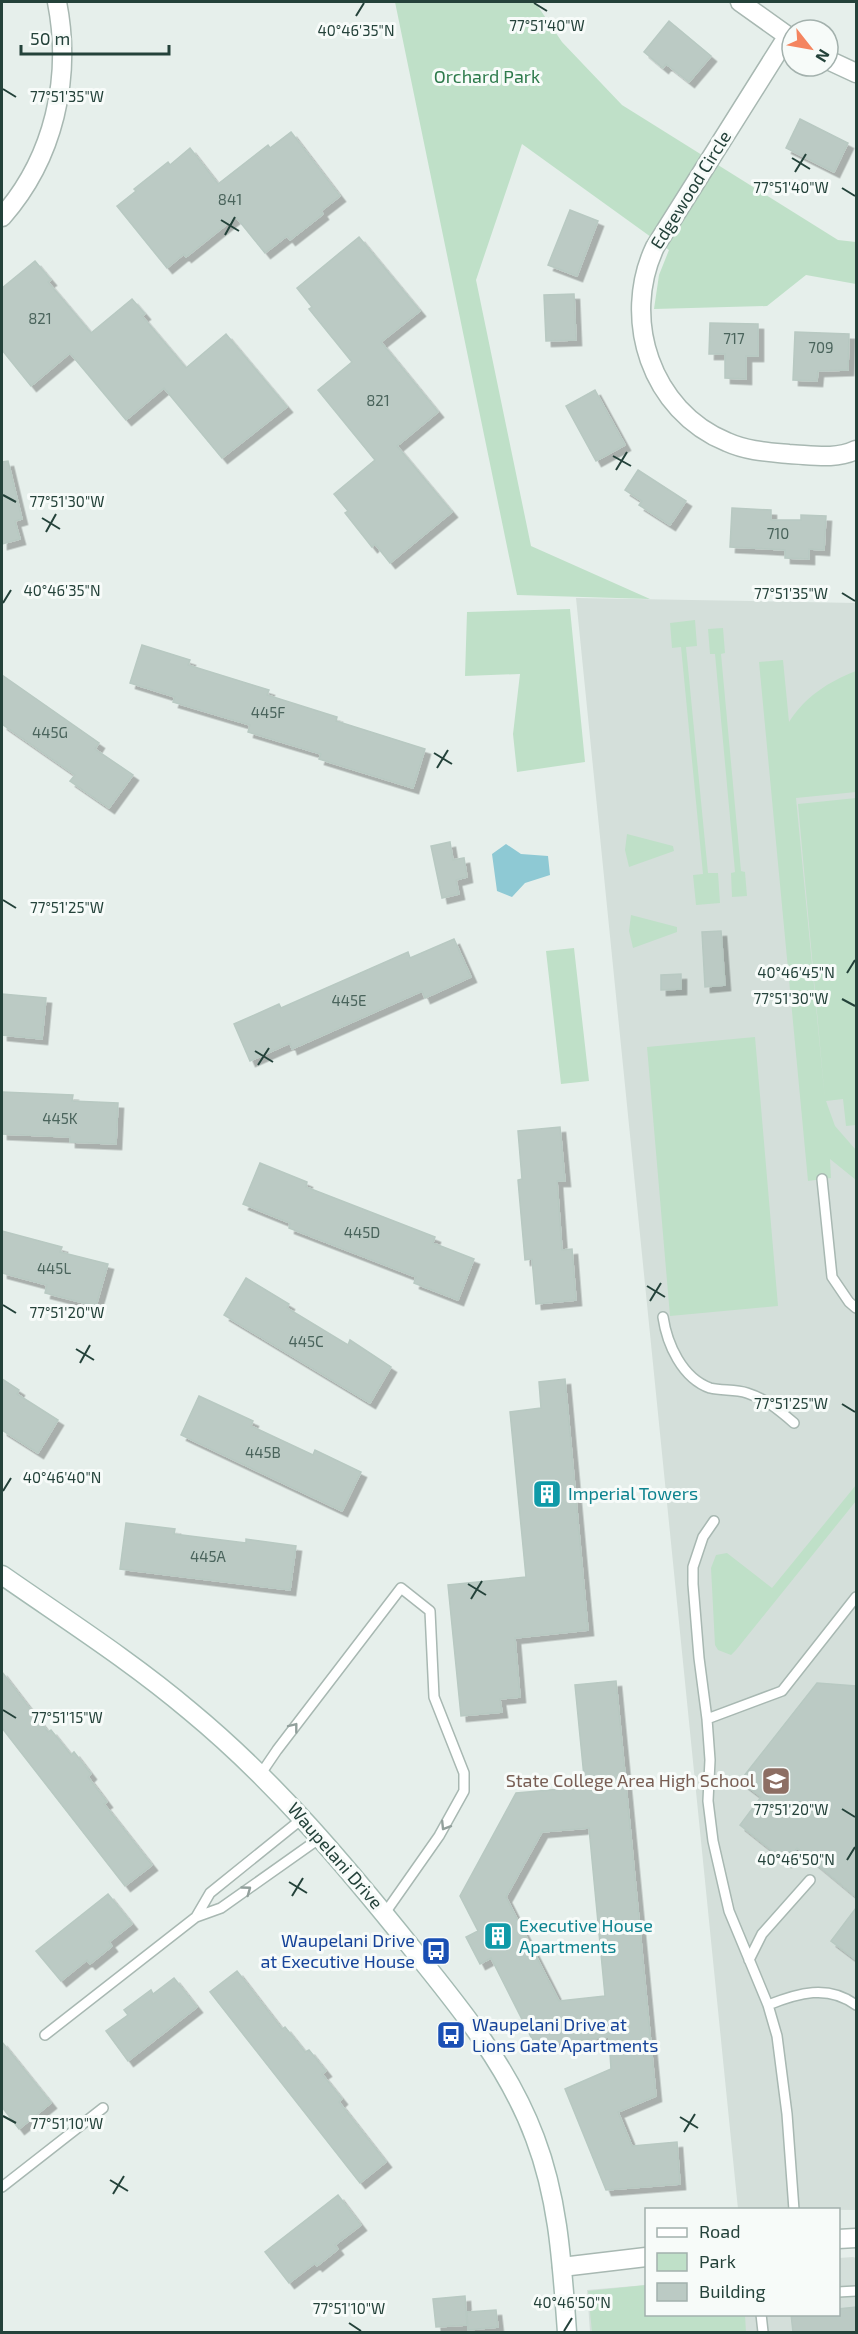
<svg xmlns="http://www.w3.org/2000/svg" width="858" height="2334" viewBox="0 0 858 2334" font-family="'Exo 2',sans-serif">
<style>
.built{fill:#d4dfda}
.green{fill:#bfe0c8}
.water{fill:#8ec9d4}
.building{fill:#bbcac4;stroke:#b8c9c2;stroke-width:1.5;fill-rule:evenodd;filter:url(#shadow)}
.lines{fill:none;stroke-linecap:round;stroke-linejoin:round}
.lane-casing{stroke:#a8b8b2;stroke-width:12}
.street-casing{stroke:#a8b8b2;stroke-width:21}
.secondary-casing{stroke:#a4bbb3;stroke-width:21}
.lane{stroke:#fff;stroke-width:9}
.street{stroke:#fff;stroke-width:18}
.secondary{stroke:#fff;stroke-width:18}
.oneway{stroke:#92a09c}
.ticks{fill:none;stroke:#24423a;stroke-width:2}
.labels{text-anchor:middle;stroke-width:6;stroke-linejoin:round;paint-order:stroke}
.number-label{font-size:15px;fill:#4a645c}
.park-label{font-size:18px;fill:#2d7a4b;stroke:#f7fbf9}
.street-label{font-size:18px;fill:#24423a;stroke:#f7fbf9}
.culture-label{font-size:18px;fill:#0d838f;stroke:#f7fbf9;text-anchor:start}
.education-label{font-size:18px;fill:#785e54;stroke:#f7fbf9;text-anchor:end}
.transit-label{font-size:18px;fill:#164399;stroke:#f7fbf9;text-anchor:end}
.ticks-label{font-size:15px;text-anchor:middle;fill:#24423a;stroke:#f7fbf9;stroke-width:6;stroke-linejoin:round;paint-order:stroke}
</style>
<defs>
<filter id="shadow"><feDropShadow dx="5.5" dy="5.5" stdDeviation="0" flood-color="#0004"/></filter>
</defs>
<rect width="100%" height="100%" fill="#e6efeb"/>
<path class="built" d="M 576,598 L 856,603 L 856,2210 L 738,2209 Z
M 853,2257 L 856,2258 L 856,2332 L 590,2332 L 587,2290 L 646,2285 L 646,2314 L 838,2314 L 839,2258 Z"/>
<path class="green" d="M 395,2 L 535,2 L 562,42 L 622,105 L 838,240 L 856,242 L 856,284 L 806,275 L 767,306 L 654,309 L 659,275 L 669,250 L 522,144 L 476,280 L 531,546 L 650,599 L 517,595 Z
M 570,609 L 585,762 L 517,772 L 513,734 L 520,674 L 465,676 L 467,612 Z
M 695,620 L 697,646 L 686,647 L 708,873 L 718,873 L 720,903 L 696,905 L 693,875 L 703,874 L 681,647 L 672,648 L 670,623 Z
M 723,628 L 725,653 L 721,654 L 741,871 L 745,872 L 747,896 L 732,897 L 731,873 L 735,872 L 715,654 L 710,654 L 708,629 Z
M 783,660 L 789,722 C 806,696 828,682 856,671 L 856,792 L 796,798 L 825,1100 L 798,804 L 856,798 L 856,1125 L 846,1126 L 843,1099 L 826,1101 L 835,1126 L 856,1150 L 856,1180 L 830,1159 L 831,1178 L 808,1181 L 759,662 Z
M 627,834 L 673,846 L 674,851 L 629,867 L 625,850 Z
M 631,915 L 677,927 L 677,932 L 633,948 L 629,931 Z
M 574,948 L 589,1081 L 561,1084 L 546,951 Z
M 755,1037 L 778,1306 L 670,1316 L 647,1047 Z
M 856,1485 L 856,1501 L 736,1650 L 731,1655 L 718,1650 L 715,1645 L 711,1568 L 716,1555 L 727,1553 L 772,1588 Z
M 646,2285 L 646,2314 L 745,2315 L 746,2332 L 592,2332 L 588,2291 Z"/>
<path class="water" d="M 506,844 L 521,854 L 548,856 L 550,875 L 525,883 L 512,897 L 497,891 L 492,854 Z"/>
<path class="building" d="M 669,21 L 711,56 L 689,82 L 666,64 L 663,68 L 644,52 Z
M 800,119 L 848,143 L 834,172 L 786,148 Z
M 291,132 L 340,196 L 321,211 L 323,214 L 290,240 L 287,236 L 265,253 L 236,217 L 186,257 L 184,254 L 167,268 L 117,206 L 136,191 L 134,189 L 168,162 L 170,165 L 190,148 L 218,184 L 268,145 L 270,148 Z
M 570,210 L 598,221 L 577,276 L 548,265 Z
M 359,237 L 420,311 L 381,342 L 438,412 L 397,446 L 452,512 L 390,563 L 375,544 L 372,547 L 345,513 L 348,511 L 334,494 L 375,460 L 318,390 L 352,362 L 309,309 L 312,307 L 297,288 Z
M 35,261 L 51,280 L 48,282 L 91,333 L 132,299 L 145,314 L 142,316 L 186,368 L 226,334 L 287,407 L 222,458 L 164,388 L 126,420 L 70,353 L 31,386 L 2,350 L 2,288 Z
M 574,294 L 576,340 L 546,341 L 544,295 Z
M 710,323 L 758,324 L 758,356 L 746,356 L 746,379 L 725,378 L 725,354 L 709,354 Z
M 795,332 L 849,334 L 848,370 L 818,371 L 817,381 L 793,380 Z
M 595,390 L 625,445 L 596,461 L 566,406 Z
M 8,461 L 22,519 L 15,521 L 20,539 L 2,544 L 2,462 Z
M 638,470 L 686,501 L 670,525 L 639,505 L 642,501 L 625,490 Z
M 732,508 L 771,510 L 771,520 L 801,520 L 801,515 L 826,516 L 824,550 L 809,549 L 809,559 L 785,558 L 785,550 L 730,547 Z
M 142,645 L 190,660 L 188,665 L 269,690 L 267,695 L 337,717 L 336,721 L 425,749 L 413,788 L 319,759 L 321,754 L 248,732 L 250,725 L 173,702 L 175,697 L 130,683 Z
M 2,675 L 99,743 L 95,749 L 133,775 L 109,808 L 70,781 L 75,775 L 2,724 Z
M 450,842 L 453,860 L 464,858 L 467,877 L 456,880 L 459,894 L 442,898 L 431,846 Z
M 721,931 L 725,985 L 705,987 L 702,932 Z
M 454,939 L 471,977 L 425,998 L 422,991 L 292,1049 L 290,1043 L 250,1061 L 234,1024 L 279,1004 L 281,1008 L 408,952 L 410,958 Z
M 681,974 L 681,989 L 661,990 L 661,975 Z
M 2,994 L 46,998 L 42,1039 L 2,1035 Z
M 2,1092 L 73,1095 L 72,1101 L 118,1103 L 116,1144 L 70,1142 L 70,1137 L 2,1134 Z
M 560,1127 L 565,1181 L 557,1181 L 562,1250 L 572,1249 L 576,1300 L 536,1304 L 532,1259 L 525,1260 L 518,1180 L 522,1179 L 518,1131 Z
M 260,1163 L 307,1182 L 306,1187 L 435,1237 L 433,1243 L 474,1259 L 458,1300 L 414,1283 L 416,1277 L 289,1228 L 290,1223 L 243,1204 Z
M 2,1231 L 62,1247 L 60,1252 L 108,1264 L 96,1306 L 45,1293 L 47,1285 L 2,1273 Z
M 246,1278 L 289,1304 L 287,1308 L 348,1345 L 350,1340 L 391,1367 L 370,1403 L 224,1315 Z
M 2,1379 L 19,1390 L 17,1394 L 58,1420 L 38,1453 L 2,1430 Z
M 565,1379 L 588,1630 L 515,1638 L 520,1697 L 500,1699 L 502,1712 L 461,1716 L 448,1585 L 526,1577 L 510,1412 L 541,1408 L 539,1382 Z
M 199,1396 L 253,1421 L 251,1426 L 313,1455 L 315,1450 L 361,1472 L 342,1511 L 181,1435 Z
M 126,1523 L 175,1529 L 174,1534 L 246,1543 L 246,1539 L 296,1546 L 290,1590 L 120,1569 Z
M 2,1672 L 48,1732 L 51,1730 L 71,1755 L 74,1752 L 91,1774 L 88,1777 L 107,1802 L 104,1804 L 152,1865 L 125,1886 L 2,1728 Z
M 616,1681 L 656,2096 L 618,2112 L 632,2146 L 677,2142 L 680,2184 L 606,2190 L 565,2089 L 611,2069 L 609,2037 L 535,2045 L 491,1958 L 480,1964 L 466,1937 L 478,1931 L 460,1896 L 516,1793 L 585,1787 L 575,1685 ZM 589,1828 L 605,1996 L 559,2001 L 506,1897 L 542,1832 Z
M 817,1683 L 856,1686 L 856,1897 L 797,1848 L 786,1862 L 740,1825 L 761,1797 L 740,1781 Z
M 108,1894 L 132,1924 L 109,1942 L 112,1946 L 90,1964 L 87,1960 L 61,1981 L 36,1951 Z
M 856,1908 L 856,1960 L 831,1941 Z
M 237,1971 L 282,2029 L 285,2027 L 305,2052 L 309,2050 L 326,2071 L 322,2074 L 342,2099 L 339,2102 L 386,2162 L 360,2183 L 210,1992 Z
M 174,1978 L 197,2007 L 128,2061 L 106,2031 L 128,2015 L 124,2010 L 151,1990 L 153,1994 Z
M 2,2042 L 51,2103 L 19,2129 L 2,2107 Z
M 338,2195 L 361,2225 L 335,2245 L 338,2249 L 317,2266 L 315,2263 L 289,2283 L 265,2252 Z
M 465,2296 L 467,2325 L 436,2327 L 433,2299 Z
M 856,2307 L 856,2332 L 793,2332 L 791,2314 L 838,2314 L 838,2309 Z
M 496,2310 L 498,2327 L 468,2330 L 467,2312 Z"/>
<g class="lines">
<g class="lane-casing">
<path id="lane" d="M 822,1179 L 832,1277 L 849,1302 L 856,1308
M 663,1317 C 667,1344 682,1378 710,1388 C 722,1391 735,1389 747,1393 C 766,1399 779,1410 794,1423
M 714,1521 L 703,1537 L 693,1567 L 693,1584 L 699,1658 L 707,1719 L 710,1760 L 708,1801 L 713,1841 L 729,1911 L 768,2005 L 777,2036 L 787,2114 L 794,2210
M 707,1719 L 782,1691 L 856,1597
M 260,1775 L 277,1750 L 401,1588 L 430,1611 L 434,1697 L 464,1773 L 464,1791 L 439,1836 L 385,1913
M 196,1917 L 210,1893 L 303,1818
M 749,1960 L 762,1934 L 810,1880
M 768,2005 C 798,1993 828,1984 856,2005
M 45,2035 L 196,1917 L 221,1908 L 320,1838
M 2,2187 L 103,2108
M 838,2292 L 856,2291
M 761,2314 L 763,2332"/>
</g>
<g class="street-casing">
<path id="street" d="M 740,2 L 792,39
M 787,37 L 655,247 C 621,319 651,411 727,442 C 747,451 767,452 789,454 C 812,455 835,460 856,450
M 828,60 L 856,73
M 2,217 C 54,158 72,78 57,2
M 838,2239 L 856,2238
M 562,2267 L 646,2257"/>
</g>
<g class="secondary-casing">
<path id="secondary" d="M 2,1575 C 65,1619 131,1661 190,1711 C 276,1782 346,1866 415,1952 C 462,2010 509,2068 535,2138 C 559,2201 562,2266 567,2332"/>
</g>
<use href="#lane" class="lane"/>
<use href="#street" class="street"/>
<use href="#secondary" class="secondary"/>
</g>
<defs><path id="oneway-chevron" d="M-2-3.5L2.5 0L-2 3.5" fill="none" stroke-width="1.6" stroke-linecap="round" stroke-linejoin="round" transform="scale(1.5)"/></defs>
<g class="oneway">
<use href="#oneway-chevron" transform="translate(294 1727) rotate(-52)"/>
<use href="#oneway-chevron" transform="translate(445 1826) rotate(122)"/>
<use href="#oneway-chevron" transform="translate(247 1890) rotate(-36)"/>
</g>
<path class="ticks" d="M 534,3 L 547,11M 356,16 L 364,3M 3,89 L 16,97M 792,158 L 810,169M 795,172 L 806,154M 842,188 L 855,196M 221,220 L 239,231M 225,235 L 235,217M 613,456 L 631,466M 616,470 L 627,452M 3,495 L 16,502M 42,518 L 60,529M 46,532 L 56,514M 842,593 L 855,601M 3,603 L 11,590M 434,753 L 452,764M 437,768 L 448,750M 3,900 L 16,908M 847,973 L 855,960M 842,999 L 855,1006M 255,1051 L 273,1062M 258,1065 L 269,1048M 647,1286 L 665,1297M 650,1301 L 661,1283M 3,1305 L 16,1313M 76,1349 L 94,1360M 80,1363 L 90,1345M 842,1404 L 855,1412M 3,1491 L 11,1478M 468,1584 L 486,1595M 471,1599 L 482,1581M 3,1710 L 16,1718M 842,1809 L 855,1817M 847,1860 L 855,1847M 289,1882 L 307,1893M 292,1896 L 303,1878M 3,2116 L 16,2123M 680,2117 L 698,2128M 684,2132 L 695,2114M 110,2180 L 128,2191M 113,2194 L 124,2176M 349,2323 L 361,2331M 564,2331 L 572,2318"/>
<defs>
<g id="building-square" transform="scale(1.5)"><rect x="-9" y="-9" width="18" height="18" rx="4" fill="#0f9aa8" stroke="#f7fbf9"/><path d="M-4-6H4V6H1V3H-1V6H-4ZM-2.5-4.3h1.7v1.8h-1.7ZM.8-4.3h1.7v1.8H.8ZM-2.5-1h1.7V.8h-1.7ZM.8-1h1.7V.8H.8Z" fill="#fff"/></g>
<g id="school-square" transform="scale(1.5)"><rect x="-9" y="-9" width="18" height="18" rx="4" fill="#8d6e63" stroke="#f7fbf9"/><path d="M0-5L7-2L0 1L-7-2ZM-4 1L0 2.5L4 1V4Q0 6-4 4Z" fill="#fff"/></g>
<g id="bus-square" transform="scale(1.5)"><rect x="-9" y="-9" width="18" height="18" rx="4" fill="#1a4fb4" stroke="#f7fbf9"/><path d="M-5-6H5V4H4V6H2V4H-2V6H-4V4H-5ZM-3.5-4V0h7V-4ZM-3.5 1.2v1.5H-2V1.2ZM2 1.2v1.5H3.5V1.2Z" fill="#fff"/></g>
</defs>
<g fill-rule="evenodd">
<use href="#building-square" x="547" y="1494"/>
<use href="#school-square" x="776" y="1781"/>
<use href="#building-square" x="498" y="1936"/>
<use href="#bus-square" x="436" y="1951"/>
<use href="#bus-square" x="451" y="2035"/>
</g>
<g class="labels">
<g class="number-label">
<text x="230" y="205">841</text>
<text x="40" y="324">821</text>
<text x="734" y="344">717</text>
<text x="821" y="353">709</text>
<text x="378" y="406">821</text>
<text x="778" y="539">710</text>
<text x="268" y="718">445F</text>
<text x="50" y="738">445G</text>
<text x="349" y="1006">445E</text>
<text x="60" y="1124">445K</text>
<text x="362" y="1238">445D</text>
<text x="54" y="1274">445L</text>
<text x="306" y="1347">445C</text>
<text x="263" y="1458">445B</text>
<text x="208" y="1562">445A</text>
</g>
<g class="park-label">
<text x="487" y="83">Orchard Park</text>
</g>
<g class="street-label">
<text transform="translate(691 190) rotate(-58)" y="6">Edgewood Circle</text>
<text transform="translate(335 1856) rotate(49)" y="6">Waupelani Drive</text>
</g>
<g class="culture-label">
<text x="568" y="1500">Imperial Towers</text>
<text x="519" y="1932">Executive House<tspan x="519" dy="21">Apartments</tspan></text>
</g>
<g class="education-label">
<text x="755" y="1787">State College Area High School</text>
</g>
<g class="transit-label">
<text x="415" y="1947">Waupelani Drive<tspan x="415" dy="21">at Executive House</tspan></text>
<text x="472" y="2031" text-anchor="start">Waupelani Drive at<tspan x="472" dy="21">Lions Gate Apartments</tspan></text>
</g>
</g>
<g class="ticks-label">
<text x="547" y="31">77°51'40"W</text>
<text x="356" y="36">40°46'35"N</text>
<text x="67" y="102">77°51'35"W</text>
<text x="791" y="193">77°51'40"W</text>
<text x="67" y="507">77°51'30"W</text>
<text x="62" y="596">40°46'35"N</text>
<text x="791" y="599">77°51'35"W</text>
<text x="67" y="913">77°51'25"W</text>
<text x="796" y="978">40°46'45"N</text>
<text x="791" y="1004">77°51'30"W</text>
<text x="67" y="1318">77°51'20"W</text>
<text x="791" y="1409">77°51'25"W</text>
<text x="62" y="1483">40°46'40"N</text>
<text x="67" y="1723">77°51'15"W</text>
<text x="791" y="1815">77°51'20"W</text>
<text x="796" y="1865">40°46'50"N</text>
<text x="67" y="2129">77°51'10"W</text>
<text x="572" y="2308">40°46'50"N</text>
<text x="349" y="2314">77°51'10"W</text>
</g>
<rect width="858" height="2334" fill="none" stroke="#24423a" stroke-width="6"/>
<rect x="645" y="2208" width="195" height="108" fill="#f7fbf9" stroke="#a3b1ad" stroke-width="1.5"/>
<rect x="657" y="2228" width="30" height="9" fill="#ffffff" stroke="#a3b1ad" stroke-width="1.5"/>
<text x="699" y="2238" font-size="18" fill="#24423a">Road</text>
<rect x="657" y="2253" width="30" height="18" fill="#bfe0c8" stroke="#a3b1ad" stroke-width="1.5"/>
<text x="699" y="2268" font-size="18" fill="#24423a">Park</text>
<rect x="657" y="2283" width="30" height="18" fill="#bbcac4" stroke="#a3b1ad" stroke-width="1.5"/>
<text x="699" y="2298" font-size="18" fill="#24423a">Building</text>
<g transform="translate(810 48) rotate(121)"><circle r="28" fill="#f7fbf9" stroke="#a3b1ad" stroke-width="1.5"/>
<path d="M0-4.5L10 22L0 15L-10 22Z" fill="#f4845f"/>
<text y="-9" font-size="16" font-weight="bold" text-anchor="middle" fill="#24423a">N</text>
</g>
<path d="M21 45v9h148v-9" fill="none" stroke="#24423a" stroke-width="3"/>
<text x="30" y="45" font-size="18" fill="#24423a" stroke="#f7fbf9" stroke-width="4.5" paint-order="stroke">50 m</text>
</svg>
